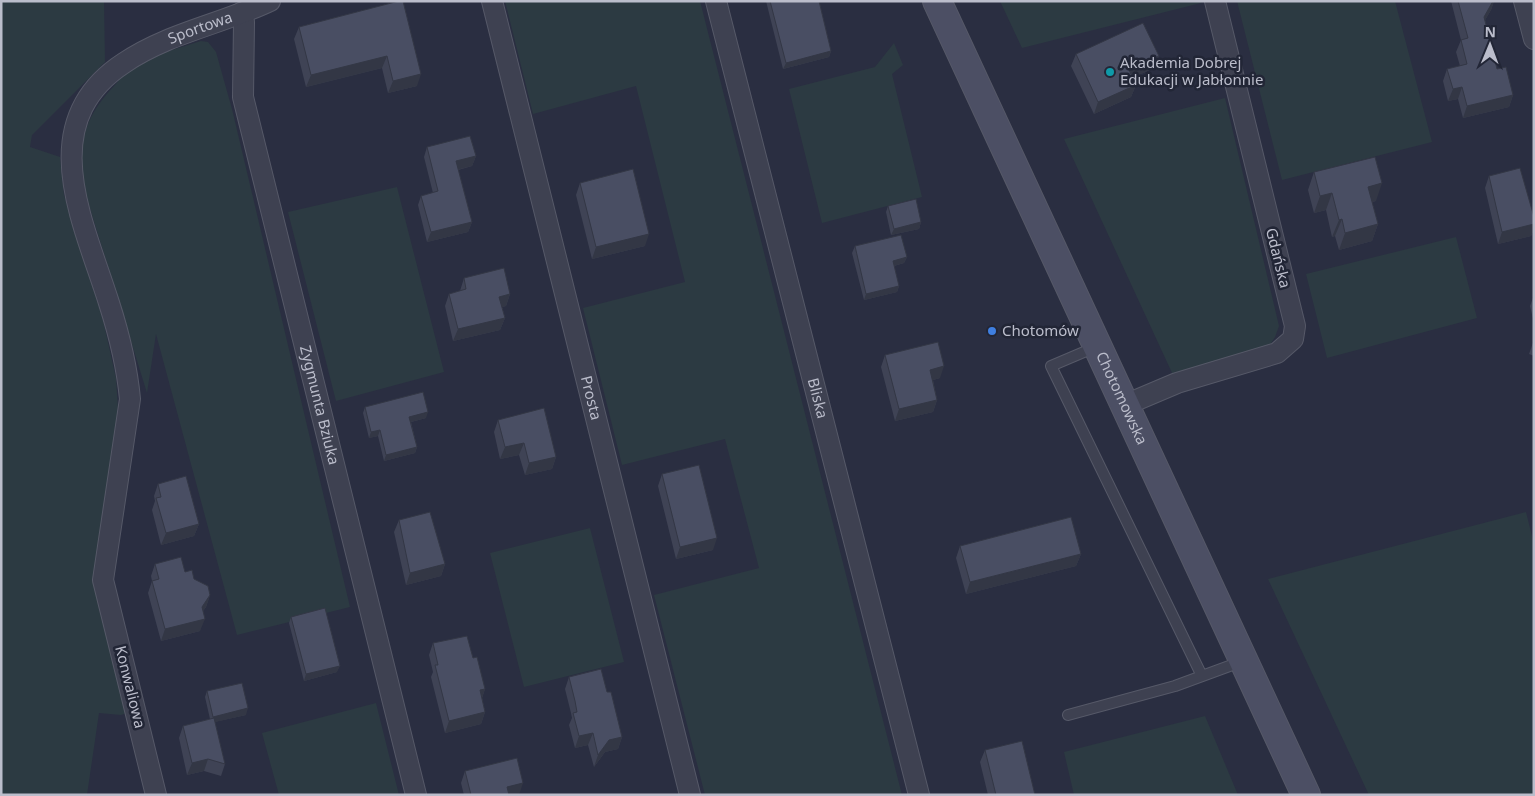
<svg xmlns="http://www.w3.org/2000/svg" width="1535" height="796" viewBox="0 0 1535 796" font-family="'Noto Sans',sans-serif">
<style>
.green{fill:#2c3a42}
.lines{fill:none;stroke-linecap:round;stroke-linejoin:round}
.lane-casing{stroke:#565968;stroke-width:12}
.street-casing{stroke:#565968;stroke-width:22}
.secondary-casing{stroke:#565968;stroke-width:30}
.lane{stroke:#3e4151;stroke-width:10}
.street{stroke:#3e4151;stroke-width:20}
.secondary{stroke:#4c4f64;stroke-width:28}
.wall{fill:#3f4355}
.shaded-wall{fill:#333745}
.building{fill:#494e63;stroke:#333745}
.culture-dot{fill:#0f9aa8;stroke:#222636;stroke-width:2}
.shop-dot{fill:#3f7fe0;stroke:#222636;stroke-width:2}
.labels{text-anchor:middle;stroke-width:5;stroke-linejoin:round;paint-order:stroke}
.street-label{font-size:15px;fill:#bbbdcb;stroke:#222636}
.poi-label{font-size:15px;fill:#bbbdcb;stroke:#222636;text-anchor:start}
</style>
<rect width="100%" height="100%" fill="#2a2e41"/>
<path class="green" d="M 1,1 L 104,1 L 105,62 L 32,135 L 30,147 L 60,157 L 64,195 L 103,320 L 116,378 L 118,408 L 96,572 L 100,613 L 127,713 L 121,715 L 99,713 L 87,795 L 1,795 Z
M 505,1 L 700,1 L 902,795 L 705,795 L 654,595 L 759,568 L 725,439 L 622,465 L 583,308 L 685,282 L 636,86 L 533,114 Z
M 1000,1 L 1200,1 L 1201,3 L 1022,48 Z
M 1237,1 L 1395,1 L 1432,142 L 1282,180 Z
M 201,41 L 208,42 L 216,52 L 232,109 L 350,607 L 237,635 L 156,334 L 147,393 L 83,186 C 79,141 83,119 115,85 C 120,79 126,70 133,66 C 153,54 180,48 201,41 Z
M 894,43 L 903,65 L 892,74 L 922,197 L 822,223 L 789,89 L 875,67 Z
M 1225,98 L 1279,326 L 1275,337 L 1270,345 L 1173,375 L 1064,139 Z
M 397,187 L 444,372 L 336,401 L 288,212 Z
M 1456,237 L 1477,318 L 1327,358 L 1306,274 Z
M 1526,512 L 1534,544 L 1534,795 L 1369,795 L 1268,579 Z
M 590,528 L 624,662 L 524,687 L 490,553 Z
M 376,703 L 399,795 L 279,795 L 262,733 Z
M 1205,716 L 1238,795 L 1074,795 L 1064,752 Z"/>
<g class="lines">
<g class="lane-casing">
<path id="lane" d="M 1098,346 L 1051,366 L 1202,676
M 1068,715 L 1175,686 L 1243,661"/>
</g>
<g class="street-casing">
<g id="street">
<path id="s1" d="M 492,1 L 690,795"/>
<path id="s2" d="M 716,1 L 919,795"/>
<path d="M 1524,1 L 1534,39"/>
<path id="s3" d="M 241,13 L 244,22 L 243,97 L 416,795"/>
<path d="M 1125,405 L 1177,383 L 1277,353 L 1293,339 L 1295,326 L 1215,1"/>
<path id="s4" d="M 156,795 L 103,580 L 130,399 C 127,367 119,334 109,303 C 84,223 32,123 124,63 C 168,33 222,24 270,1"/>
</g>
</g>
<g class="secondary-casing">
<g id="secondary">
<path id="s5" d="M 937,1 L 1306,795"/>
</g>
</g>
<use href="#lane" class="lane"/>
<use href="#street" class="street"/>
<use href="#secondary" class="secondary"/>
</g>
<path class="wall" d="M 399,1 L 417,86 L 388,93 L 382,68 L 306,87 L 294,39 L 299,27 Z
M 766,1 L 819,1 L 831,51 L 829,57 L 783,69 Z
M 1451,1 L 1494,1 L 1491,10 L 1485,20 L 1497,69 L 1513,95 L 1509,107 L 1463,118 L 1458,99 L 1448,101 L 1443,81 L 1447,69 L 1460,66 L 1456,52 L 1461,40 Z
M 1076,54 L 1159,56 L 1154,68 L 1132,78 L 1136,85 L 1131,97 L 1094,114 L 1071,66 Z
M 427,147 L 476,156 L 472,166 L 458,170 L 472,222 L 468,232 L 427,242 L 418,205 L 421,196 L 433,193 L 424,157 Z
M 1314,172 L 1376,201 L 1372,202 L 1378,224 L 1372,241 L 1339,250 L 1335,236 L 1332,237 L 1326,210 L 1314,213 L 1308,190 Z
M 1489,176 L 1534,217 L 1534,229 L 1531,236 L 1498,244 L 1485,188 Z
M 580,183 L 645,246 L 592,259 L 576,195 Z
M 888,206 L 921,222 L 919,229 L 891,235 L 886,212 Z
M 855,246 L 907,257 L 904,263 L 894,266 L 899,286 L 897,292 L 864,300 L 852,253 Z
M 464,278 L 510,294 L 506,306 L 502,307 L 505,318 L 500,330 L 453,341 L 445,306 L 449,294 L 460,291 Z
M 1534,295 L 1534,323 L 1530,306 Z
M 1534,340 L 1534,356 L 1529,354 Z
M 885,355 L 940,378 L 933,380 L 937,400 L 933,412 L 895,421 L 881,367 Z
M 365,407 L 426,418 L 411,422 L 417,447 L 415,453 L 384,461 L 378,436 L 369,438 L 363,413 Z
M 498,420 L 556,457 L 552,469 L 525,475 L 519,455 L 500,459 L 494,432 Z
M 662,474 L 713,550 L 676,559 L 658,486 Z
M 158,484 L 199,524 L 194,536 L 161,545 L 152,510 L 155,501 L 154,496 Z
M 399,520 L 445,564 L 441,576 L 406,585 L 394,532 Z
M 960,546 L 1081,554 L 1076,566 L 966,594 L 956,558 Z
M 155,564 L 185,572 L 194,579 L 210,595 L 206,607 L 203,611 L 200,631 L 161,641 L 148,593 L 152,581 L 151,576 Z
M 291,617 L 337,672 L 304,681 L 289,623 Z
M 433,643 L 473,658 L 485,689 L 482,698 L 485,712 L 481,724 L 445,733 L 431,677 L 433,672 L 429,655 Z
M 569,677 L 607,692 L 622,737 L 618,749 L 605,752 L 594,767 L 588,745 L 575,748 L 569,725 L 572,718 L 571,713 L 565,689 Z
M 207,691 L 246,715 L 214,722 L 225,764 L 221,776 L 204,771 L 187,775 L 179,738 L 183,726 L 210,719 L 205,697 Z
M 985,750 L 1035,795 L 988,795 L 980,762 Z
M 465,771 L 519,795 L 464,795 L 461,783 Z"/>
<path class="shaded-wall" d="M 1493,1 L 1494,1 L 1491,10 L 1480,29 L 1484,17 Z
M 831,51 L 829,57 L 783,69 L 786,63 Z
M 387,56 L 382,68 L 306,87 L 311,75 Z
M 1159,56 L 1154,68 L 1124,82 L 1129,70 Z
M 421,74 L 417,86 L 388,93 L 393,81 Z
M 1136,85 L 1131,97 L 1094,114 L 1098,102 Z
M 1462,87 L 1458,99 L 1448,101 L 1453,89 Z
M 1513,95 L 1509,107 L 1463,118 L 1467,106 Z
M 476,156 L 472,166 L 452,171 L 456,161 Z
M 1382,183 L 1376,201 L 1362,204 L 1368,187 Z
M 1332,193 L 1326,210 L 1314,213 L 1320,196 Z
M 1342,219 L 1335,236 L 1332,237 L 1339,220 Z
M 472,222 L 468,232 L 427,242 L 431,232 Z
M 921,222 L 919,229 L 891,235 L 894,229 Z
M 1378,224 L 1372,241 L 1339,250 L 1345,233 Z
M 1534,224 L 1534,229 L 1531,236 L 1498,244 L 1502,232 Z
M 649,234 L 645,246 L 592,259 L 596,247 Z
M 907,257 L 904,263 L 890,267 L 893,261 Z
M 899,286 L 897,292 L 864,300 L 866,294 Z
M 510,294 L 506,306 L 495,309 L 499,297 Z
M 505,318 L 500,330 L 453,341 L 458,329 Z
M 944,366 L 940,378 L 926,382 L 930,370 Z
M 937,400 L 933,412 L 895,421 L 899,409 Z
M 428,412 L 426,418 L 407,423 L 409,417 Z
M 380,430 L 378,436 L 369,438 L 371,432 Z
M 524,443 L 519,455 L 500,459 L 505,447 Z
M 417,447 L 415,453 L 384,461 L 386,455 Z
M 556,457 L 552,469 L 525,475 L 529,463 Z
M 199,524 L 194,536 L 161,545 L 166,533 Z
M 717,538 L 713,550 L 676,559 L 680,547 Z
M 1081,554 L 1076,566 L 966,594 L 970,582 Z
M 445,564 L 441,576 L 406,585 L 410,573 Z
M 210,595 L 206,607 L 197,619 L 202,607 Z
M 205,619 L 200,631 L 161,641 L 165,629 Z
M 340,666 L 337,672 L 304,681 L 306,674 Z
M 485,689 L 481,701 L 480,690 Z
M 248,708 L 246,715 L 211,723 L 213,717 Z
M 485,712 L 481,724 L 445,733 L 449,721 Z
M 593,733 L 588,745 L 575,748 L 579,736 Z
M 622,737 L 618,749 L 605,752 L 594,767 L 598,755 L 609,740 Z
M 208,759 L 204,771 L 187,775 L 192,763 Z
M 523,783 L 519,795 L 505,795 L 507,787 Z"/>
<path class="building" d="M 399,1 L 403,1 L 421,74 L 393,81 L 387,56 L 311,75 L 299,27 Z
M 770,1 L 819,1 L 831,51 L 786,63 Z
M 1458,1 L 1493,1 L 1484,17 L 1497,69 L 1506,67 L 1513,95 L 1467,106 L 1462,87 L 1453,89 L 1447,69 L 1467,64 L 1461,40 L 1468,38 Z
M 1143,23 L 1159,56 L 1129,70 L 1136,85 L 1098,102 L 1076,54 Z
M 470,136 L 476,156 L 456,161 L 472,222 L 431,232 L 421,196 L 438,191 L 427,147 Z
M 1375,157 L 1382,183 L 1368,187 L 1378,224 L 1345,233 L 1342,219 L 1339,220 L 1332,193 L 1320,196 L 1314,172 Z
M 1520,168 L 1534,217 L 1534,224 L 1502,232 L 1489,176 Z
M 633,169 L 649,234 L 596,247 L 580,183 Z
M 916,199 L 921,222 L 894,229 L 888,206 Z
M 901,235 L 907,257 L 893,261 L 899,286 L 866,294 L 855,246 Z
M 504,268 L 510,294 L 499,297 L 505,318 L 458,329 L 449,294 L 466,289 L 464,278 Z
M 938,342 L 944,366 L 930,370 L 937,400 L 899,409 L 885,355 Z
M 423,392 L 428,412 L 409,417 L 417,447 L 386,455 L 380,430 L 371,432 L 365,407 Z
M 544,408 L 556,457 L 529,463 L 524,443 L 505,447 L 498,420 Z
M 699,465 L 717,538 L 680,547 L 662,474 Z
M 186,476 L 199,524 L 166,533 L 156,498 L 161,497 L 158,484 Z
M 430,512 L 445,564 L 410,573 L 399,520 Z
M 1071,517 L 1081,554 L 970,582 L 960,546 Z
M 181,557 L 185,572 L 192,570 L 194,579 L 208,586 L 210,595 L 202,607 L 205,619 L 165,629 L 152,581 L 159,579 L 155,564 Z
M 325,608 L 340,666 L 306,674 L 291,617 Z
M 467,636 L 473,658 L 477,657 L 485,689 L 480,690 L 485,712 L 449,721 L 435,665 L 438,665 L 433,643 Z
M 601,669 L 607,692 L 611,692 L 622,737 L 609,740 L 598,755 L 593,733 L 579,736 L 573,713 L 577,712 L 575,701 L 569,677 Z
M 242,683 L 248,708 L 213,717 L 207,691 Z
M 214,718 L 225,764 L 208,759 L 192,763 L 183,726 Z
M 1022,741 L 1035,795 L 996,795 L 985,750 Z
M 517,758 L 523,783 L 507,787 L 509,795 L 471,795 L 465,771 Z"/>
<circle class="culture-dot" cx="1110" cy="72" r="5"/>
<circle class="shop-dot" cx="992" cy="331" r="5"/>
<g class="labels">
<g class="street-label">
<text dy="5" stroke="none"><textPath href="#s4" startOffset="851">Sportowa</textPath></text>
<text transform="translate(1278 258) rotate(76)" y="5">Gdańska</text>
<text dy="5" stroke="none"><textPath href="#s1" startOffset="409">Prosta</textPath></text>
<text dy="5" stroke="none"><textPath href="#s2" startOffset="410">Bliska</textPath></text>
<text dy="5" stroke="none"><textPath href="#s5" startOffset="438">Chotomowska</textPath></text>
<text dy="5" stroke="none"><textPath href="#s3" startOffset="402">Zygmunta Bziuka</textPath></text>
<text transform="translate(130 687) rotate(76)" y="5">Konwaliowa</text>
</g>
<g class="poi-label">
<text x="1120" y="68">Akademia Dobrej<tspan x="1120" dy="17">Edukacji w Jabłonnie</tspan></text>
<text x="1002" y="336">Chotomów</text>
</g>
</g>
<rect width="1535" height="796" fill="none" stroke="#bbbdcb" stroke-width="5"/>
<g transform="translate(1490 45) rotate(1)" stroke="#222636" stroke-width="4" paint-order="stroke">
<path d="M0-4L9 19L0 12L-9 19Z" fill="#bbbdcb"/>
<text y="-8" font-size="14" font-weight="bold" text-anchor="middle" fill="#bbbdcb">N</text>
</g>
</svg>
